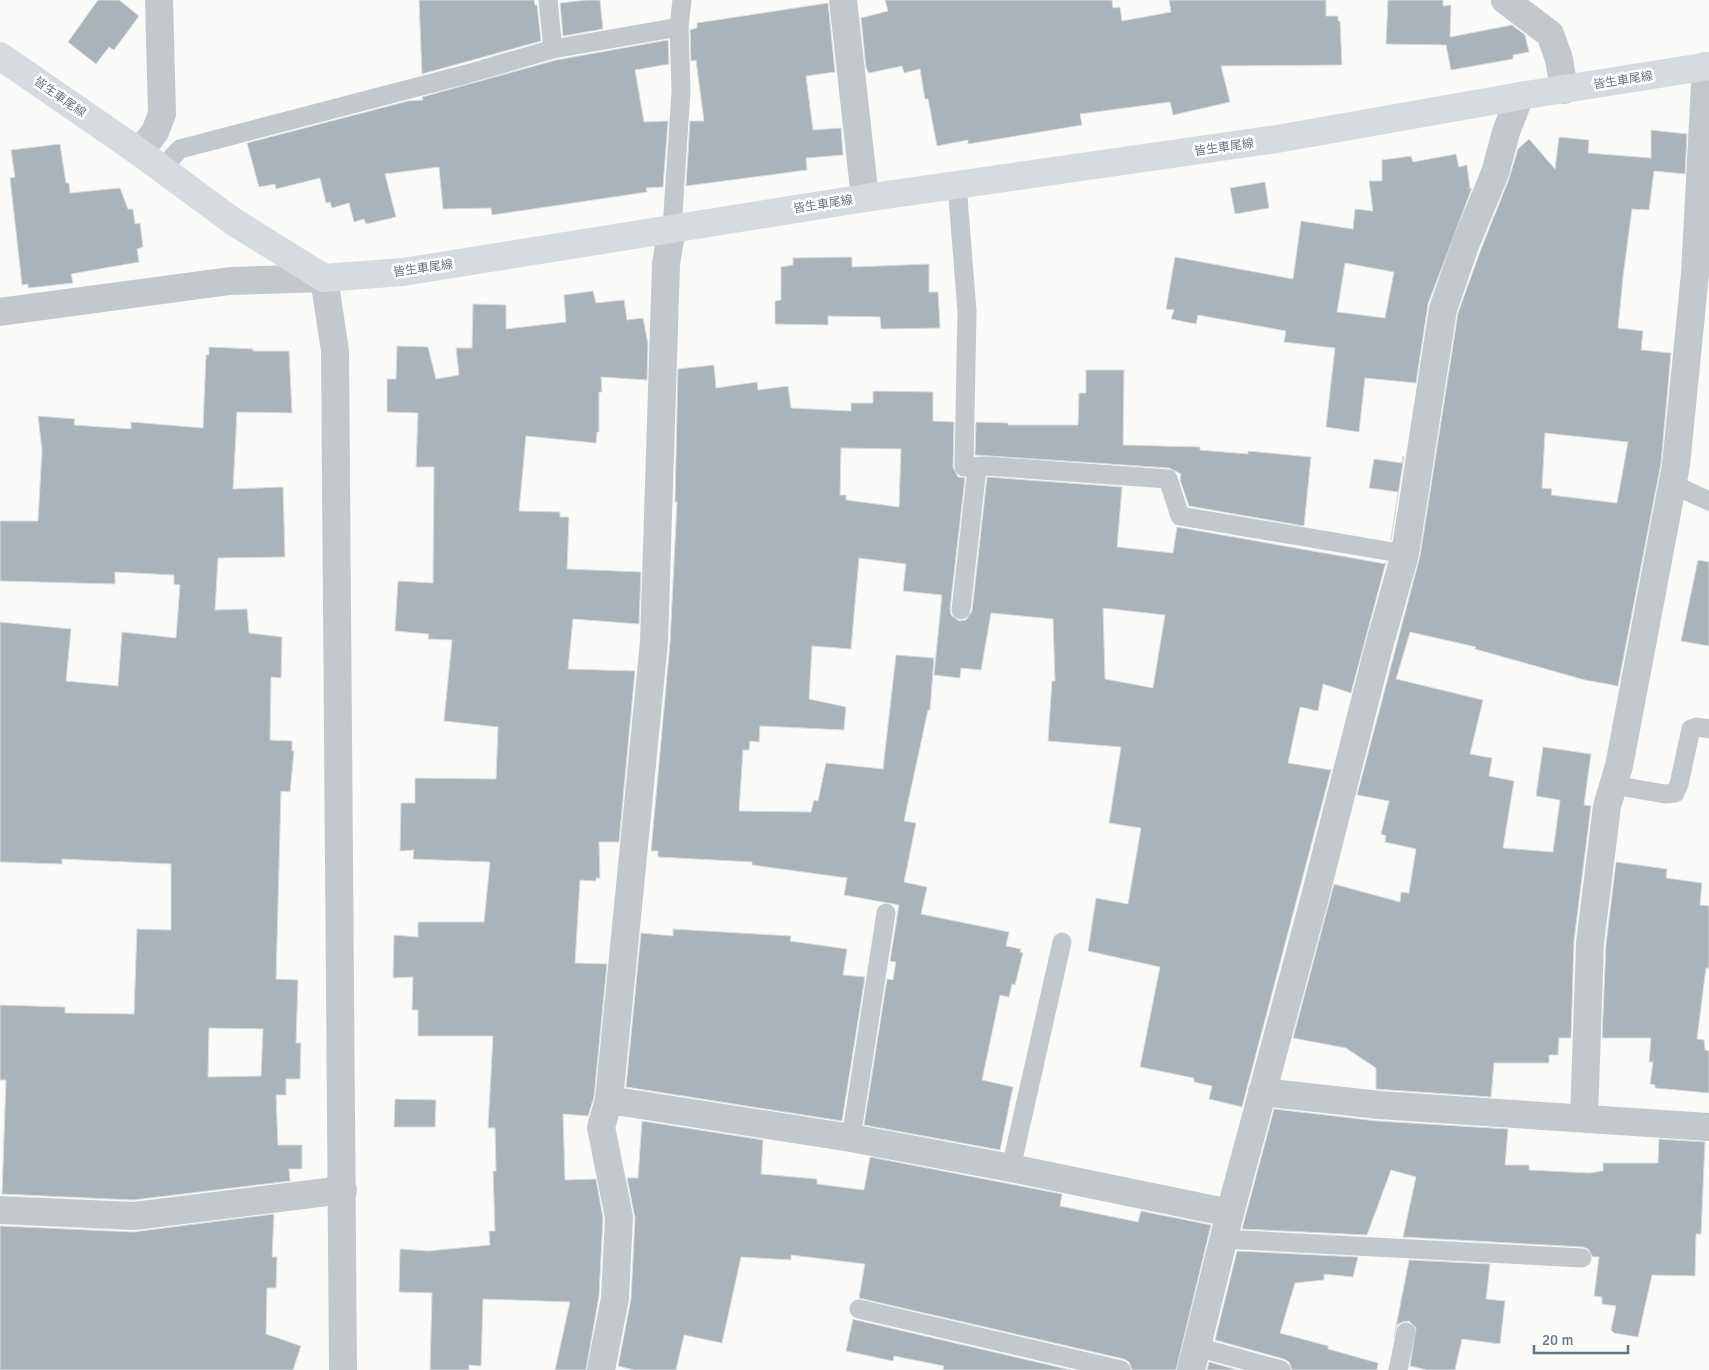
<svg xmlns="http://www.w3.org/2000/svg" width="1709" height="1370" viewBox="0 0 1709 1370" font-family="Signika,'Noto Sans JP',sans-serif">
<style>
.building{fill:#aab3b9;stroke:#dcdcda;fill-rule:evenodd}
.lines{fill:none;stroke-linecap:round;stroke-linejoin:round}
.service{stroke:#c3c8cc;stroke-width:19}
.minor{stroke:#c3c8cc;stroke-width:28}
.tertiary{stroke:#c3c8cc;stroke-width:28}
.secondary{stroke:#d6dbdf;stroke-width:28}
.labels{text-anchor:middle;stroke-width:5;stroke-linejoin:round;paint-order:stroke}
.street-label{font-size:12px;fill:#657683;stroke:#fff}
</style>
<rect width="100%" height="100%" fill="#fafaf8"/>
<path class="building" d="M 98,0 L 119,0 L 139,16 L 114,50 L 109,47 L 96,64 L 68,42 Z
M 419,0 L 534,0 L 535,5 L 537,5 L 541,41 L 422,74 Z
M 587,0 L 600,0 L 603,29 L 563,36 L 560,3 Z
M 885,0 L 1112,0 L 1113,8 L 1120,7 L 1122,21 L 1171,12 L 1169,0 L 1326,0 L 1326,16 L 1338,16 L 1338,21 L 1340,21 L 1342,65 L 1221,66 L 1230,102 L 1173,115 L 1170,102 L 1080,114 L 1082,125 L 968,144 L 968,140 L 937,146 L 928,99 L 925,99 L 920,69 L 904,73 L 902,66 L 869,73 L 866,68 L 861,18 L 888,11 Z
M 1388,0 L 1443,0 L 1443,6 L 1451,5 L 1450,37 L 1512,25 L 1525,35 L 1529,52 L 1513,55 L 1513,59 L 1451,70 L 1446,45 L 1386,44 Z
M 828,3 L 835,72 L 806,76 L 813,130 L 841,128 L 843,155 L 806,158 L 807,170 L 686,186 L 690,121 L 704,121 L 696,60 L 691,61 L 690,30 L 697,28 L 697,23 Z
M 668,40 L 669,64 L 635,70 L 644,122 L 668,121 L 663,187 L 646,188 L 647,192 L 492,215 L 491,208 L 443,209 L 439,167 L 385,174 L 396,217 L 366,224 L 364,219 L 354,222 L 349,203 L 332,208 L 330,202 L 326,203 L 320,178 L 276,189 L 275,184 L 259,187 L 247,143 L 408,101 L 423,100 L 422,97 L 556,60 Z
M 1651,130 L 1687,134 L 1685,174 L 1654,171 L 1649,210 L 1632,209 L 1623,277 L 1618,328 L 1643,331 L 1641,350 L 1671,353 L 1661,463 L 1618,686 L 1585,680 L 1475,649 L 1476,647 L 1410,632 L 1396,679 L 1483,700 L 1470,754 L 1492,758 L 1489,776 L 1514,781 L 1503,848 L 1553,852 L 1560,800 L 1536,796 L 1543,747 L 1591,754 L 1584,805 L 1591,806 L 1574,941 L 1571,1038 L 1559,1038 L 1558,1055 L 1549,1055 L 1549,1063 L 1494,1063 L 1491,1097 L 1376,1089 L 1376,1068 L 1346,1048 L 1293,1038 L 1334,884 L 1400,902 L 1401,892 L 1409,893 L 1416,849 L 1385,842 L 1386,836 L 1381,834 L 1389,801 L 1357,795 L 1420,556 L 1458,313 L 1481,249 L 1509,179 L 1518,149 L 1529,139 L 1555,169 L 1559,137 L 1589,140 L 1588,153 L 1651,158 ZM 1545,433 L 1628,442 L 1617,503 L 1551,495 L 1552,489 L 1542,488 Z
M 60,144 L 66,183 L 69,183 L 70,193 L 120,188 L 128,209 L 133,209 L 135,224 L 140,223 L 143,247 L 137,249 L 139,262 L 71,274 L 73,283 L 28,288 L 28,284 L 22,285 L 10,178 L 15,177 L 11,150 Z
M 1456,154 L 1459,167 L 1467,165 L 1470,189 L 1472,188 L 1428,304 L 1416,383 L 1365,378 L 1359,432 L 1326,427 L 1335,348 L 1284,342 L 1286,331 L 1198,315 L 1196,324 L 1171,319 L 1174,310 L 1166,309 L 1175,257 L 1293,279 L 1301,221 L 1353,229 L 1355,209 L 1373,211 L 1369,181 L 1382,181 L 1382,160 L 1411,156 L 1413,162 ZM 1345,263 L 1394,272 L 1385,318 L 1337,312 Z
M 1265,182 L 1269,208 L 1235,214 L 1230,188 Z
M 852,257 L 852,267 L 929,264 L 929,292 L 938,292 L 940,328 L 881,329 L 880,317 L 828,316 L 828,325 L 775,324 L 775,301 L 781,300 L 781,267 L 793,265 L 793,258 Z
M 593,291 L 596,303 L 624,300 L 627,320 L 643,318 L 648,344 L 647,380 L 601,377 L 602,392 L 599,392 L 599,432 L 597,432 L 596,443 L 526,436 L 519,511 L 560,512 L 560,517 L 569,517 L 567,569 L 641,572 L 639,624 L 573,619 L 568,669 L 635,671 L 619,842 L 599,842 L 600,878 L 596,878 L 596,881 L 580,880 L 575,963 L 607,964 L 594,1097 L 588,1116 L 563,1114 L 565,1180 L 596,1179 L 603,1218 L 599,1296 L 586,1370 L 555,1370 L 570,1302 L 483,1299 L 481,1366 L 469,1365 L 469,1370 L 430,1370 L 432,1293 L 399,1292 L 400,1249 L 428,1251 L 490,1245 L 489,1231 L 495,1231 L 493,1171 L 496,1171 L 495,1128 L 488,1128 L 493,1036 L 418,1036 L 418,1010 L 412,1010 L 413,977 L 393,978 L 394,935 L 418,937 L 418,922 L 484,922 L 490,862 L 413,859 L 414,850 L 400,851 L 401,803 L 415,803 L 415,778 L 496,779 L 498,727 L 444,721 L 452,640 L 428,639 L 429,634 L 395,631 L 398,581 L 433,583 L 434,467 L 416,467 L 418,413 L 387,412 L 387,379 L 396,379 L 397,346 L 428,347 L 436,379 L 459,375 L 456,348 L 472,348 L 473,304 L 506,305 L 506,329 L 566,322 L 564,295 Z
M 209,347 L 253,349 L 253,351 L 289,351 L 292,413 L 237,412 L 233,489 L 283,487 L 285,557 L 218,558 L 215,610 L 247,609 L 249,633 L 282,637 L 281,678 L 271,677 L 270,740 L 292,741 L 292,751 L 294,751 L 290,792 L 281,791 L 276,979 L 298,980 L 296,1043 L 301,1043 L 300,1079 L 286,1079 L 286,1095 L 276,1095 L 278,1145 L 302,1145 L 302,1169 L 289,1169 L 290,1181 L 133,1200 L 2,1194 L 6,1080 L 0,1080 L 0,1005 L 65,1007 L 65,1013 L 134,1014 L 137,929 L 171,930 L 171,864 L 62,859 L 62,864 L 0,862 L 0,622 L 71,629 L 66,681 L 118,686 L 122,632 L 176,638 L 180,585 L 174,584 L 174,575 L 115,572 L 115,584 L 0,581 L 0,521 L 38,521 L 42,450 L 38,416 L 75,419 L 74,425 L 131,429 L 131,422 L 203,428 L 206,355 L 209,355 ZM 209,1028 L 263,1029 L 261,1076 L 208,1077 Z
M 714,365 L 716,388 L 757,382 L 758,390 L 788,386 L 791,408 L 851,411 L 851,403 L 873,403 L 873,391 L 933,392 L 933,421 L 954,422 L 953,467 L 958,477 L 965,478 L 950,609 L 951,615 L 959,621 L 966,620 L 972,611 L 987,477 L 1122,487 L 1117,547 L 1173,553 L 1177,527 L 1386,564 L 1386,562 L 1351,693 L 1323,684 L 1318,711 L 1300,707 L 1288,763 L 1331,770 L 1242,1107 L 1209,1099 L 1212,1086 L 1194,1082 L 1194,1078 L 1140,1067 L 1160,967 L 1088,951 L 1096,898 L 1128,904 L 1141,828 L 1109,823 L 1121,747 L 1048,741 L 1052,681 L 1055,681 L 1053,619 L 991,613 L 981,670 L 961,668 L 960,678 L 934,675 L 942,595 L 903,591 L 906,564 L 859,558 L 851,649 L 812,646 L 809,699 L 846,707 L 844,730 L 760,726 L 759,742 L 750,741 L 749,750 L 743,750 L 739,811 L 811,812 L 814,800 L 818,801 L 826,763 L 883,769 L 896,655 L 934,658 L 930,710 L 928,710 L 904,821 L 916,823 L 904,882 L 927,887 L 921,914 L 1009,932 L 1006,946 L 1021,949 L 1020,952 L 1023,953 L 1015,985 L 1012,984 L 1009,997 L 1000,995 L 982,1080 L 1013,1087 L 1000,1150 L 864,1125 L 887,979 L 893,980 L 896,962 L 890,961 L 899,905 L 844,895 L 847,878 L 752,865 L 752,862 L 658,857 L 658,851 L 651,851 L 670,643 L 677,502 L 675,502 L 678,369 ZM 841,448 L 901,449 L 899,507 L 846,500 L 846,495 L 840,495 ZM 1103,608 L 1165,615 L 1153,688 L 1105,679 Z
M 1086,370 L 1124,370 L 1123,445 L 1200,447 L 1200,450 L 1248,454 L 1248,451 L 1311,457 L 1304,526 L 1189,506 L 1180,480 L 1181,474 L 1169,468 L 975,455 L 976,422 L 1008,423 L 1008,425 L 1078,425 L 1079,393 L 1086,393 Z
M 1403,456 L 1404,457 L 1391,540 L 1398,492 L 1369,488 L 1374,459 L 1402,463 Z
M 1698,560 L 1709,562 L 1709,646 L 1681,641 Z
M 1616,862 L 1667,869 L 1666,878 L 1702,883 L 1700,905 L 1709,906 L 1709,968 L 1706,968 L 1697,1039 L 1704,1040 L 1705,1050 L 1709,1051 L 1709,1093 L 1655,1088 L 1655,1085 L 1650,1084 L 1653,1062 L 1649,1062 L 1651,1038 L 1602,1038 L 1606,944 Z
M 673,929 L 791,936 L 790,941 L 847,949 L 843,975 L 865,977 L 842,1121 L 626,1087 L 641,933 L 673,936 Z
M 395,1099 L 436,1100 L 435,1127 L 394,1127 Z
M 1274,1109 L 1377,1121 L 1508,1129 L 1505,1165 L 1529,1165 L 1529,1170 L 1589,1173 L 1603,1171 L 1603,1163 L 1658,1163 L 1659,1139 L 1705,1142 L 1701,1234 L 1696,1234 L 1695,1276 L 1652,1275 L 1638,1337 L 1614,1333 L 1611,1330 L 1616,1306 L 1602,1304 L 1602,1297 L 1594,1296 L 1599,1257 L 1593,1257 L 1588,1249 L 1583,1247 L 1403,1237 L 1416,1177 L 1391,1170 L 1367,1235 L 1242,1229 Z
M 642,1121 L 763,1140 L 761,1174 L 817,1179 L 817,1184 L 864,1190 L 870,1157 L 1062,1194 L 1060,1206 L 1138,1222 L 1141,1211 L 1211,1225 L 1176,1370 L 1132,1370 L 1129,1362 L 1124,1359 L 859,1298 L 865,1264 L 791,1255 L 791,1260 L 741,1257 L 722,1343 L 684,1335 L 676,1370 L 634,1370 L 618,1366 L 631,1299 L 635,1218 L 627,1178 L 638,1178 Z
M 274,1214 L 272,1257 L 277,1257 L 276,1288 L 267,1288 L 266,1334 L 301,1346 L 293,1370 L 0,1370 L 0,1226 L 133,1232 Z
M 1237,1251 L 1358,1257 L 1353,1277 L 1324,1274 L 1324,1280 L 1295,1283 L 1280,1333 L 1328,1346 L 1328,1349 L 1378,1363 L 1377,1370 L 1292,1370 L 1289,1362 L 1284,1359 L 1215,1340 Z
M 1409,1260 L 1490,1264 L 1486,1299 L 1505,1301 L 1500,1344 L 1462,1339 L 1455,1370 L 1427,1370 L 1410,1366 L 1416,1328 L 1409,1321 L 1402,1322 L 1397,1325 L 1394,1337 Z
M 853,1319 L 856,1320 L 1071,1370 L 943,1370 L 944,1366 L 894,1356 L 893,1361 L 846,1351 Z
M 1209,1362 L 1238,1370 L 1207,1370 Z"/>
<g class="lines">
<path class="service" d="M 548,0 L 553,49
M 161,169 L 180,149 L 467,74 L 553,49 L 679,27
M 957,185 L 967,311 L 964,467 L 986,466 L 1168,479 L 1180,516 L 1405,554
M 672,228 L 681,91 L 679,27 L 682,0
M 1672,484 L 1709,501
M 961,610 L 977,468
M 1613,785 L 1665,794 L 1675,793 L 1679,784 L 1691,729 L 1697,727 L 1709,729
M 851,1138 L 886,913
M 1011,1168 L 1062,942
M 1223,1239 L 1582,1258
M 859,1309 L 1121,1370
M 1197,1347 L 1281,1370
M 1398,1370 L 1406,1332"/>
<path class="minor" d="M 843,0 L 865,198
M 1505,0 L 1550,34 L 1559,59 L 1564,90
M 139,152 L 155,132 L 162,114 L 159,0
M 0,312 L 230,281 L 324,278
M 1262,1092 L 1379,1105 L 1709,1127
M 609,1100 L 851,1138 L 1011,1168 L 1230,1213
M 1584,1119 L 1590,943 L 1607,806 L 1619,766 L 1676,465 L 1695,274 L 1706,66
M 0,1210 L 134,1216 L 343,1190
M 601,1370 L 615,1298 L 619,1217 L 601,1127 L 609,1100 L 654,642 L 666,264 L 672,228
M 1191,1370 L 1230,1213 L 1316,893 L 1378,650 L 1405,554 L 1443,309 L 1466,243 L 1495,173 L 1506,132 L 1520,96"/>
<path class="tertiary" d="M 324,278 L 335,351 L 343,1370"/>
<path class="secondary" d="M 0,56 L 139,152 L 234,222 L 324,278 L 403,272 L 865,198 L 1277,139 L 1520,96 L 1709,66"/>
</g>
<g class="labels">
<g class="street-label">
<text transform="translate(1623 80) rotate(-9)" y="4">皆生車尾線</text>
<text transform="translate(60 97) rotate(35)" y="4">皆生車尾線</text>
<text transform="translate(1224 147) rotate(-8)" y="4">皆生車尾線</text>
<text transform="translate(823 204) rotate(-9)" y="4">皆生車尾線</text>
<text transform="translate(423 268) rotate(-8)" y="4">皆生車尾線</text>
</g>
</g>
<path d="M1534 1345v8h94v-8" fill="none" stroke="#657683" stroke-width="2.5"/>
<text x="1542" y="1345" font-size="15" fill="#657683" stroke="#ffffff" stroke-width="4" paint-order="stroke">20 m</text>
</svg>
